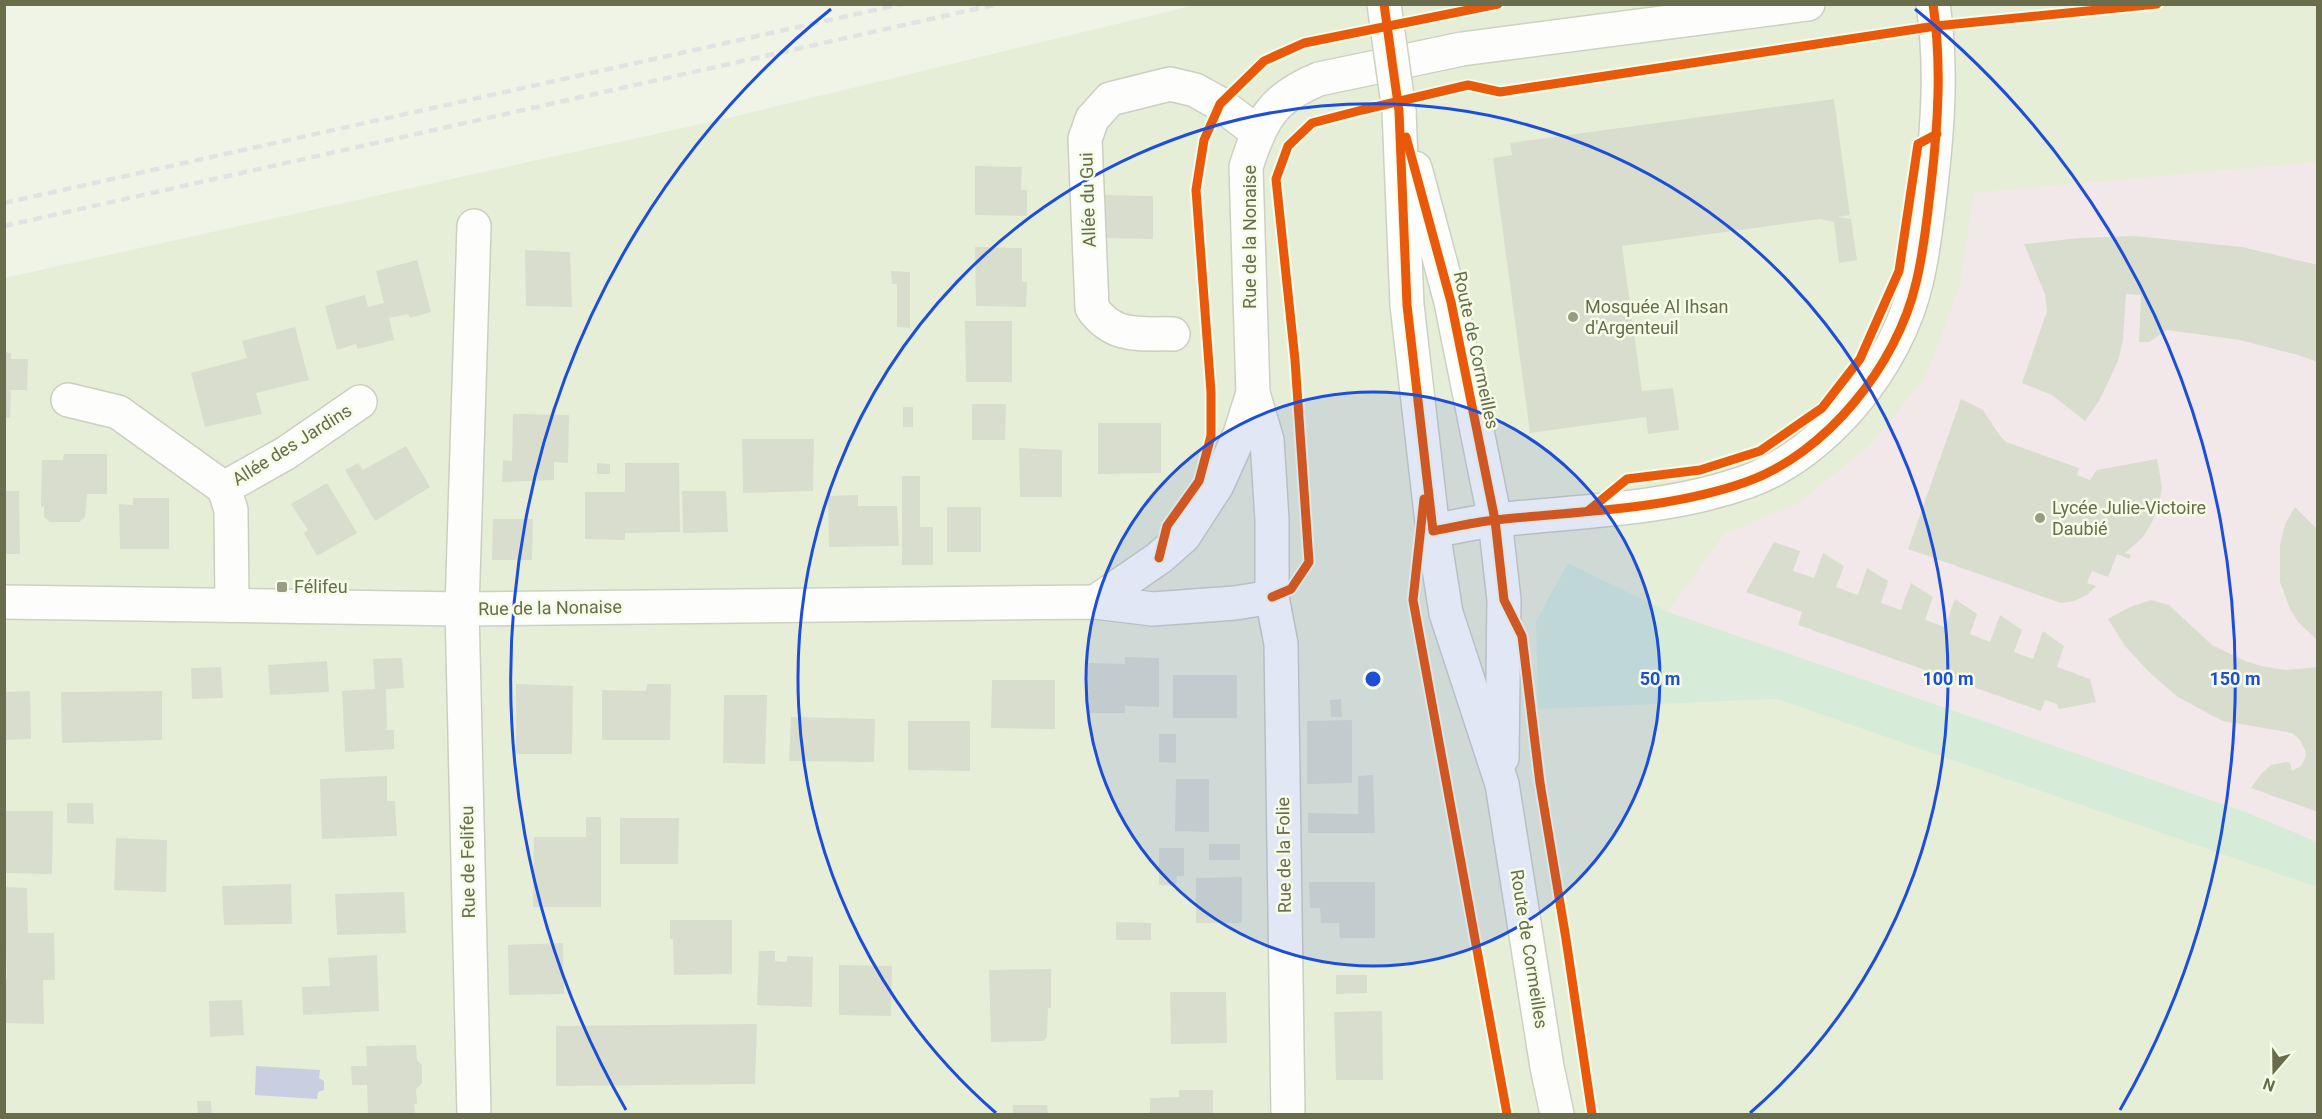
<svg xmlns="http://www.w3.org/2000/svg" width="2322" height="1119" font-family="Roboto,sans-serif">
<style>
.residential{fill:#e7eed8}
.education{fill:#f2e8ea}
.green{fill:#d7ebd9}
.water{fill:#c9cee1}
.building{fill:#d9ddcd}
.lines{fill:none;stroke-linecap:round;stroke-linejoin:round}
.minor-casing{stroke:#cccfc0;stroke-width:36}
.secondary-casing{stroke:#cdd1c2;stroke-width:36}
.minor{stroke:#fdfdfb;stroke-width:33}
.secondary{stroke:#fdfdfb;stroke-width:33}
.rail{stroke:#e4e1e2;stroke-width:4.5;stroke-dasharray:9 6;stroke-linecap:butt}
.secondary-bridge-casing{stroke:#cdd1c2;stroke-width:36;stroke-linecap:butt}
.secondary-bridge{stroke:#fdfdfb;stroke-width:33}
.cycleway-casing{stroke:#f5fce7;stroke-width:13}
.cycleway{stroke:#e8590c;stroke-width:9}
.ring{fill:none;stroke:#1d4ed8;stroke-width:3}
.poi-dot{fill:#989c82;stroke:#f5fce7;stroke-width:2}
.labels{text-anchor:middle;stroke-width:5;stroke-linejoin:round;paint-order:stroke}
.street-label{font-size:18px;fill:#696d4c;stroke:#f5fce7}
.poi-label{font-size:18px;fill:#696d4c;stroke:#f5fce7;text-anchor:start}
.centre{fill:#1d4ed8;stroke:#f5fce7;stroke-width:3}
.ring-label{font-size:18px;text-anchor:middle;font-weight:bold;fill:#1d4ed8;stroke:#f5fce7;stroke-width:5;stroke-linejoin:round;paint-order:stroke}
</style>
<rect width="100%" height="100%" fill="#eff4e7"/>
<!-- residential -->
<path class="residential" d="M1195,5H2317V1114H5L4,278L732,117Z"/>
<!-- education -->
<path class="education" d="M2317,162V842L2248,813L1668,612L1724,534L1800,502L1870,445L1925,378L1959,289L1974,193Z"/>
<!-- green -->
<path class="green" d="M1568,563L1668,612L2248,813L2317,842V887L1777,699L1538,709L1536,621Z"/>
<!-- water -->
<path class="water" d="M256,1066L320,1070L319,1078L324,1081V1090L318,1092L317,1099L255,1095Z"/>
<!-- building -->
<g class="building">
<path d="M1834,99L1850,215L1838,217L1851,219L1857,260L1839,263L1834,222L1820,219L1622,246L1642,391L1673,388L1679,430L1648,434L1646,417L1530,433L1493,158L1512,155L1510,143Z"/>
<path d="M975,166L1022,167L1021,190H1027V216L975,215Z"/>
<path d="M1103,195L1153,196V239L1104,238Z"/>
<path d="M2135,236L2242,247L2318,265V362L2298,355L2240,340L2167,330L2149,342H2139L2141,295L2126,294L2123,340L2118,361L2099,401L2085,421L2052,395L2022,383L2047,311L2045,294L2024,244L2079,238Z"/>
<path d="M975,247L1022,248V282H1027L1026,307L976,306Z"/>
<path d="M525,250L570,252L572,307L526,306Z"/>
<path d="M417,260L431,312L410,318L408,314L389,318L394,340L358,349L356,344L337,350L325,306L365,295L368,307L384,303L376,271Z"/>
<path d="M891,271L910,272V328L897,327V284H892Z"/>
<path d="M965,321H1012V382H966Z"/>
<path d="M295,327L309,380L256,393L262,414L205,427L191,373L247,358L242,341Z"/>
<path d="M4,352L11,353V359H28L27,390H11L10,418H4Z"/>
<path d="M1961,399L1983,410L2000,436L2006,442L2079,468L2077,475L2090,480L2097,470L2157,459L2162,487L2159,505L2152,522L2143,537L2125,553L2131,555L2129,559L2117,554L2108,577L2092,571L2087,583L2096,586L2087,595L2074,601L2061,603L1908,549Z"/>
<path d="M972,404H1006L1005,440H972Z"/>
<rect x="903" y="407" width="10" height="20"/>
<path d="M513,414L569,415L568,463L554,462V480L502,482L503,460L512,461Z"/>
<path d="M1098,423H1161V473L1098,474Z"/>
<path d="M742,439H814L813,491L743,493Z"/>
<path d="M406,446L430,487L375,521L345,470L358,463L363,470Z"/>
<path d="M1019,448L1062,450V497H1020Z"/>
<path d="M64,454H107V494H87L85,517L79,522H50L44,517V506L41,507L42,460H63Z"/>
<path d="M597,463L610,464V474H597Z"/>
<path d="M625,463H679L680,532L625,533V540L585,539V492H625Z"/>
<path d="M902,476H920V527H933V565H902Z"/>
<path d="M327,483L357,533L317,556L304,533L308,530L291,504Z"/>
<path d="M4,491H19L20,554H4Z"/>
<path d="M682,491H726L728,532L683,533Z"/>
<path d="M858,495V506H897L899,546L829,547L828,496Z"/>
<path d="M133,498H169V549H120L119,504L133,505Z"/>
<rect x="947" y="507" width="34" height="45"/>
<path d="M2295,507L2318,530V641L2298,622L2290,609L2280,582V545L2285,524Z"/>
<path d="M493,519H533L532,560H492Z"/>
<path d="M1774,542L1800,551L1793,571L1814,578L1823,553L1844,566L1836,587L1858,595L1867,568L1888,581L1881,603L1901,610L1911,583L1933,597L1925,620L1945,627L1955,599L1977,614L1970,634L1990,642L2000,615L2022,630L2014,652L2033,659L2043,631L2064,646L2057,667L2090,679L2096,702L2059,709L2057,704L2045,700L2041,711L1798,625L1802,612L1746,592Z"/>
<path d="M2151,600L2169,605L2212,645L2245,661L2261,666L2285,670L2318,667V812L2251,788L2261,774L2271,765L2286,762L2290,763L2292,771L2301,766L2306,756L2305,750L2300,740L2292,733L2223,721L2211,715L2178,697L2150,673L2125,646L2108,619L2130,607Z"/>
<path d="M1125,657L1159,658V707L1125,706V713H1088V663L1125,664Z"/>
<path d="M402,658L404,688L386,689L387,730H394V749L345,752L342,691L375,689L373,659Z"/>
<path d="M327,661L329,692L270,695L268,665Z"/>
<path d="M221,667L223,698L192,699L191,668Z"/>
<rect x="1173" y="675" width="64" height="43"/>
<path d="M992,680H1055V729L991,728Z"/>
<path d="M516,684L573,686L572,754H516Z"/>
<path d="M647,684H671L670,740H602V690L646,691Z"/>
<path d="M30,691L31,739L4,740V692Z"/>
<path d="M162,691V740L62,743L61,692Z"/>
<path d="M724,695H767L765,764L723,763Z"/>
<path d="M1341,699L1342,717H1331L1330,700Z"/>
<path d="M791,717L875,719L874,762L789,761Z"/>
<path d="M1352,720V783L1307,784V721Z"/>
<path d="M908,721H970V771L908,770Z"/>
<path d="M1159,734H1176V763L1159,762Z"/>
<path d="M1373,775L1375,833H1308V813L1358,814V776Z"/>
<path d="M387,776V801H395L397,836L322,839L320,779Z"/>
<path d="M1176,779H1209V832L1175,831Z"/>
<path d="M67,803H93L94,824L67,823Z"/>
<path d="M4,811H53L52,874L4,873Z"/>
<path d="M586,817H601V907H533L534,837H586Z"/>
<path d="M620,818H679L678,864H620Z"/>
<path d="M116,838L167,840L166,892L114,890Z"/>
<rect x="1209" y="844" width="31" height="16"/>
<path d="M1159,848H1184V876H1177L1176,886L1159,885Z"/>
<path d="M1242,877V923H1196V878Z"/>
<path d="M1309,882H1375V938H1340L1339,923H1321L1320,908H1310Z"/>
<path d="M291,884L292,924L224,925L222,886Z"/>
<path d="M4,887L27,888L28,933H54L55,980H43L44,1024L4,1023V979H7Z"/>
<path d="M404,892L406,933L337,935L335,894Z"/>
<path d="M670,920H732V974L674,975L673,939H670Z"/>
<path d="M1116,922L1151,923V940H1116Z"/>
<path d="M563,943L564,994L509,995L508,945Z"/>
<path d="M759,951H775V961L787,962V956L813,957L812,1007L757,1005Z"/>
<path d="M377,955L379,1011L303,1015L302,987L330,986L328,958Z"/>
<path d="M839,965L892,966L891,1016L839,1015Z"/>
<path d="M1051,969V1008H1048L1047,1037L1043,1041L991,1042L989,970Z"/>
<path d="M1336,975H1367V993L1336,994Z"/>
<path d="M1170,992H1226L1227,1043L1171,1044Z"/>
<path d="M242,1000L244,1035L210,1037L209,1001Z"/>
<path d="M1382,1011L1383,1080H1336L1334,1012Z"/>
<path d="M757,1024L755,1084L556,1086V1026Z"/>
<path d="M416,1045L417,1061L422,1065V1083L416,1089L417,1104H414L415,1114H368L367,1085H352L351,1066H367L366,1046Z"/>
<path d="M1179,1090H1213V1114H1150V1098L1179,1097Z"/>
<path d="M197,1101H211L212,1114H198Z"/>
<path d="M1013,1105H1047L1048,1114H1013Z"/>
</g>
<g class="lines">
<defs>
<g id="minor">
<path d="M1173,334C1139,333 1114,339 1092,308L1085,139L1092,119L1110,99L1170,84L1195,90L1220,104L1257,132"/>
<path d="M68,400L118,412L224,488L231,510L232,605"/>
<path d="M224,488L286,453L360,402"/>
<path d="M1433,531C1454,527 1475,522 1496,520C1579,511 1667,510 1746,482C1826,454 1897,365 1916,283C1924,251 1927,218 1931,185C1938,125 1942,64 1933,4"/>
<path d="M1272,597L1281,644L1288,1114"/>
<path d="M474,1114L462,609L474,226"/>
</g>
<g id="secondary">
<path d="M1399,111L1407,305L1433,531L1446,613L1502,784L1547,1067L1557,1114"/>
<path d="M1415,168L1451,302L1495,520L1504,600L1502,758"/>
<path d="M4,602L462,609L1095,602L1153,609L1235,603L1272,597V520L1267,440L1253,393L1246,167C1261,120 1272,98 1319,79L1462,49L1808,4"/>
<path d="M1095,602L1159,558L1184,536L1217,485L1240,434L1253,393"/>
</g>
</defs>
<!-- minor casing -->
<use href="#minor" class="minor-casing"/>
<!-- secondary casing -->
<use href="#secondary" class="secondary-casing"/>
<!-- minor -->
<use href="#minor" class="minor"/>
<!-- secondary -->
<use href="#secondary" class="secondary"/>
<!-- rail -->
<g class="rail">
<path d="M4,203L902,4"/>
<path d="M4,226L998,4"/>
</g>
<defs>
<path id="secondary-bridge" d="M1384,4L1399,111"/>
</defs>
<!-- secondary-bridge casing -->
<use href="#secondary-bridge" class="secondary-bridge-casing"/>
<!-- secondary-bridge -->
<use href="#secondary-bridge" class="secondary-bridge"/>
<defs>
<g id="cycleway">
<path d="M1384,4L1399,111L1407,305L1433,531C1454,527 1475,522 1496,520C1579,511 1667,510 1746,482C1826,454 1897,365 1916,283C1924,251 1927,218 1931,185C1938,125 1942,64 1933,4"/>
<path d="M1406,137L1451,302L1495,520L1504,600L1522,636L1540,783L1566,939L1592,1114"/>
<path d="M1424,499L1413,600L1507,1114"/>
<path d="M1588,511L1627,479L1700,470L1760,451L1822,408L1860,359L1899,271L1918,144L1937,134"/>
<path d="M1159,558L1167,526L1199,481L1211,436V392L1196,190L1204,140L1220,104L1264,61L1304,43L1498,4"/>
<path d="M1272,597L1291,589L1309,562L1295,360L1276,179L1288,146L1312,123L1362,110L1468,85L1500,92L1936,26L2157,4"/>
</g>
</defs>
<!-- cycleway casing -->
<use href="#cycleway" class="cycleway-casing"/>
<!-- cycleway -->
<use href="#cycleway" class="cycleway"/>
</g>
<!-- distance rings -->
<circle cx="1373" cy="679" r="287" fill="#1d4ed8" fill-opacity=".12"/>
<g class="ring">
<circle cx="1373" cy="679" r="287"/>
<path d="M996 1113A575 575 0 1 1 1750 1113"/>
<path d="M626 1110A862 862 0 0 1 831 9M1915 9A862 862 0 0 1 2120 1110"/>
</g>
<!-- markers -->
<g class="poi-dot">
<circle cx="1573" cy="317" r="6"/>
<circle cx="2040" cy="518" r="6"/>
<rect x="276" y="581" width="12" height="12" rx="3"/>
</g>
<g class="labels">
<!-- street labels -->
<g class="street-label">
<text transform="translate(1088 200) rotate(-92)" y="6">Allée du Gui</text>
<text transform="translate(1250 237) rotate(-90)" y="6">Rue de la Nonaise</text>
<text transform="translate(1476 350) rotate(78)" y="6">Route de Cormeilles</text>
<text transform="translate(292 445) rotate(-32)" y="6">Allée des Jardins</text>
<text transform="translate(550 608) rotate(-1)" y="6">Rue de la Nonaise</text>
<text transform="translate(1284 855) rotate(-91)" y="6">Rue de la Folie</text>
<text transform="translate(468 862) rotate(-91)" y="6">Rue de Felifeu</text>
<text transform="translate(1529 949) rotate(81)" y="6">Route de Cormeilles</text>
</g>
<!-- poi labels -->
<g class="poi-label">
<text x="1585" y="313">Mosquée Al Ihsan<tspan x="1585" dy="21">d'Argenteuil</tspan></text>
<text x="2052" y="514">Lycée Julie-Victoire<tspan x="2052" dy="21">Daubié</tspan></text>
<text x="294" y="593">Félifeu</text>
</g>
</g>
<circle cx="1373" cy="679" r="9" class="centre"/>
<g class="ring-label">
<text x="1660" y="685">50 m</text>
<text x="1948" y="685">100 m</text>
<text x="2235" y="685">150 m</text>
</g>
<!-- border -->
<rect width="2322" height="1119" fill="none" stroke="#696d4c" stroke-width="12"/>
<!-- north arrow -->
<g transform="translate(2274 1071) rotate(200)" stroke="#f5fce7" stroke-width="4.5" paint-order="stroke">
<path d="M0-4.5L10 22L0 15L-10 22Z" fill="#696d4c"/>
<text y="-9" font-size="16" font-weight="bold" text-anchor="middle" fill="#696d4c">N</text>
</g>
</svg>
